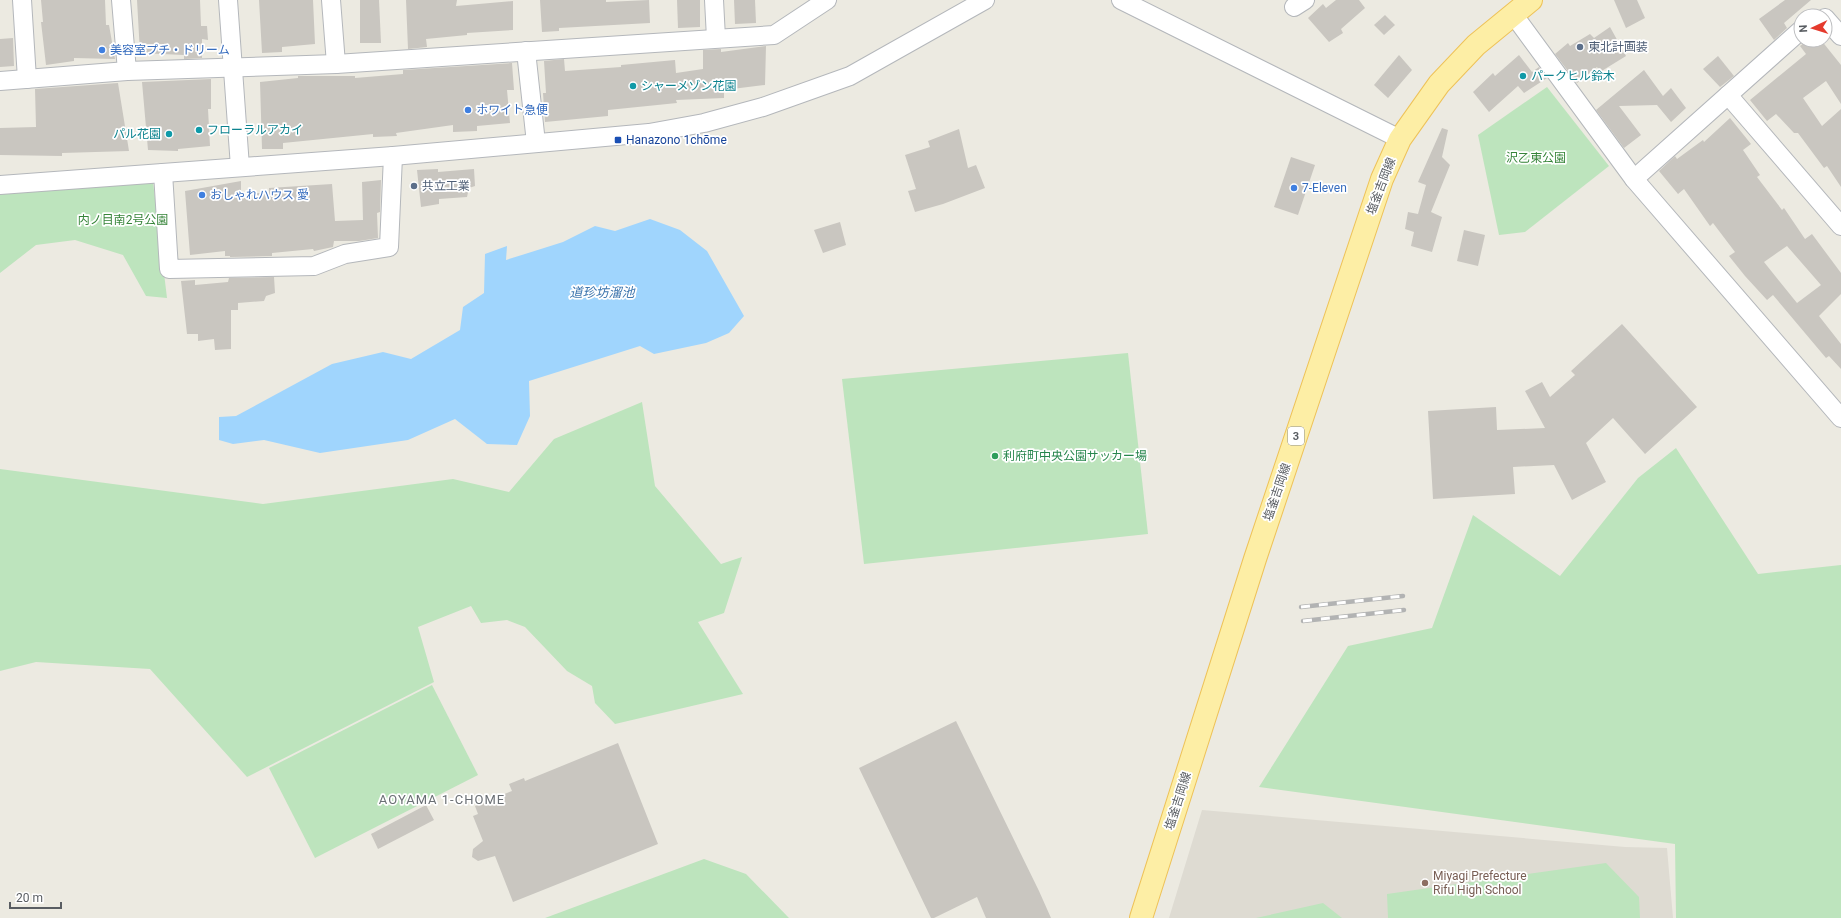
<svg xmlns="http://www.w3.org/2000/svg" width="1841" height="918" font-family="Roboto,'Noto Sans JP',sans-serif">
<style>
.education{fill:#dedbd2}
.green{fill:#bde4bd}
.water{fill:#a0d5fd}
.building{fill:#c9c6c0;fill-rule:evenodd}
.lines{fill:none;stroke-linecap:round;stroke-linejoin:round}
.minor-casing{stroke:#b4b7bb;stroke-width:20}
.major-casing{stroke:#eec258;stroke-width:24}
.minor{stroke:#fff;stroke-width:18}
.major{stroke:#fdeea5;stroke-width:22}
.rail-casing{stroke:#b2b3b3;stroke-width:4.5}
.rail{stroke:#fff;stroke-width:3;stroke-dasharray:9;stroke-linecap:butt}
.service-dot{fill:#5c6f8a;stroke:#fff;stroke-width:1.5}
.shop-dot{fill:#3f7fe0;stroke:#fff;stroke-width:1.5}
.culture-dot{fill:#0f9aa8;stroke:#fff;stroke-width:1.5}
.transit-dot{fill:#1a4fb4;stroke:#fff;stroke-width:1.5}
.leisure-dot{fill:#2e9e5b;stroke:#fff;stroke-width:1.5}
.education-dot{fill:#8d6e63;stroke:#fff;stroke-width:1.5}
.labels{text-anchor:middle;stroke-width:3.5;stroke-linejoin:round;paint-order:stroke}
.shield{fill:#fff;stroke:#8b8e91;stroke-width:1}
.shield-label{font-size:11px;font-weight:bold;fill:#595d62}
.service-label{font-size:12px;fill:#4e5e75;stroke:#fff;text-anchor:start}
.shop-label{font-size:12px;fill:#366cbe;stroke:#fff;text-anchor:start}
.culture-label{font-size:12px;fill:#0d838f;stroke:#fff;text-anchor:start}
.transit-label{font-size:12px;fill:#164399;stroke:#fff;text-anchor:start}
.park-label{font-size:12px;fill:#368439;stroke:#fff}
.street-label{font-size:12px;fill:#595d62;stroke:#fff}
.leisure-label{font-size:12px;fill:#27864d;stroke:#fff;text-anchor:start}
.education-label{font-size:12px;fill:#785e54;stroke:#fff;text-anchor:start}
.water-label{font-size:13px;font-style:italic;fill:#3e76ae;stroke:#fff}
.neighbourhood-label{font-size:13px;letter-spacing:1px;fill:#6a6f74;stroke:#fff}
</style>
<rect width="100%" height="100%" fill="#eceae1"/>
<!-- education -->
<path class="education" d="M1202,810L1625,847L1667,848L1673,918H1169Z"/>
<!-- green -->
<g class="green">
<path d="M1547,87L1609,166L1525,232L1499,235L1478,135Z"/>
<path d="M153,182L167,298L146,296L123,255L75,240L36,245L0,273V192Z"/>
<path d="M1128,353L1148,534L864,564L842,379Z"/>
<path d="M642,402L655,486L721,564L742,557L724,613L698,622L743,694L615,724L595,703L592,686L567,671L525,627L507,620L481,623L471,606L418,627L434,682L247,777L150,669L36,662L0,671V469L263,504L453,479L509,492L554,439Z"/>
<path d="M1676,448L1758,574L1841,565V918H1676L1675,844L1259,787L1348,646L1432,628L1473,515L1560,576L1638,478Z"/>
<path d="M432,685L478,775L315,858L269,768Z"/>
<path d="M704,859L746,874L789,918H545Z"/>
<path d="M1606,863L1639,897L1640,918H1388L1387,894Z"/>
<path d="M1323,903L1342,918H1256Z"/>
</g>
<!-- water -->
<path class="water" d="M650,219L680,230L707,251L744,316L729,333L706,343L654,354L640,346L529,381L530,416L517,445L487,444L455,419L408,440L320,453L264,440L233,444L219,440V417L236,416L332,364L383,352L411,359L460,330L463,307L484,293L485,254L507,246L506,260L563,242L595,226L615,231Z"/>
<!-- building -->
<g class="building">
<path d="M41,0H105L106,25H109L115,59L74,58V61L46,65L41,22H43Z"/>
<path d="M137,0H200L201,26H207L208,40L202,39V58L184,59V55L140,53Z"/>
<path d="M259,0H313L315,44L282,47V52L262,53Z"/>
<path d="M360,0H379L381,43H360Z"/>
<path d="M406,0H457L456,6L513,1V30L467,33V35L426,39L427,47L408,49Z"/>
<path d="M540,0H606V2L649,0L650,23L559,28V31L542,32Z"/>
<path d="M677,0H700V27L678,28Z"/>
<path d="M734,0H755L756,23L735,24Z"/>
<path d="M1336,0H1359L1365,8L1341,29L1343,33L1329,42L1308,18L1323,4L1326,8Z"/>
<path d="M1614,0H1637L1645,18L1626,28Z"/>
<path d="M1785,0H1811L1784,23L1787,28L1774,40L1759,19Z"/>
<path d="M1385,15L1395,25L1384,35L1374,25Z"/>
<path d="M1610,27L1626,56L1600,72L1597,67L1577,83L1555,54L1568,43L1570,46L1590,34L1594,38Z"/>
<path d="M13,38L14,66L0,67V39Z"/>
<path d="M1808,40H1821L1841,65V104L1826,81L1803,98L1822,126L1841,109V187L1827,166L1824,168L1798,133H1794L1776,114L1767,121L1750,100L1806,54L1800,46Z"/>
<path d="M766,46L765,85L724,90V98L676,100L677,103L608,110V116L545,122L543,93H546L544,61L564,59L565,71L621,67V65L675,60L676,73L703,69V50L721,49V52Z"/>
<path d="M1399,55L1412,70L1388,98L1374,85Z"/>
<path d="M1519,55L1532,72L1539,67L1547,78L1524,93L1518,86L1489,112L1473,92L1493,73L1495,76Z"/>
<path d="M1718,56L1734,76L1720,87L1703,69Z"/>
<path d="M512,63L514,90H507L510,123L477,126V131L453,132V125L396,133L397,136L373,137V134L283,143V149H262L260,82L298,78V76H355V78L403,74V70Z"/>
<path d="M1644,70L1663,96L1671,88L1686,108L1671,122L1657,105L1619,106L1641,135L1624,148L1596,110Z"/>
<path d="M211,79V109H208L210,146L178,149V151L148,150L142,82Z"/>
<path d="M118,83L129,151L62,153V156L0,155V128L36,127L35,89Z"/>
<path d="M1730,118L1751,144L1743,150L1760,175L1757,177L1782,210L1784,208L1805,239L1812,234L1841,273V294L1819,316L1841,344V369L1829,356L1826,358L1773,295L1767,300L1745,276L1729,256L1735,252L1713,223L1710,226L1684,189L1678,194L1659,171L1675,156L1677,159L1703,140L1704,142ZM1787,246L1821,285L1797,303L1764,262Z"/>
<path d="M1442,128L1448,130L1442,157L1450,165L1431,212L1442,217L1432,252L1411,246L1414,232L1405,229L1408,212L1418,214L1426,185L1418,182Z"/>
<path d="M959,129L968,168L976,165L985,188L943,204L915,212L908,191L916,189L905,155L930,147L928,141Z"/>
<path d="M1291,157L1315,165L1298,215L1274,207Z"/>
<path d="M438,169V172L474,169L475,186L469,188L467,197L439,199V204L421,207L417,170Z"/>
<path d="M381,180L380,212L377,213L378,238L359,241H334L333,247L314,251L313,249L272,253V256L230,257V256H225V251L190,255L185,191L241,181V193H269V188L332,184L335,221L363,220L362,182Z"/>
<path d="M840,222L846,245L823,253L814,230Z"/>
<path d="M1464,230L1485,235L1478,266L1457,261Z"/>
<path d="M274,277L275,293L266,296L264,301L238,303V310H231V349L215,350L214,339L198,341V334H187L181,281L195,280V285L228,282L229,278Z"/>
<path d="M1622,324L1697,407L1645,454L1613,418L1586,443L1606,482L1572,500L1554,465L1513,467L1515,494L1433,499L1428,411L1496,407L1497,430L1545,428L1525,391L1542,382L1550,397L1575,375L1571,371Z"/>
<path d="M956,721L1039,891L1051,918H986L977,897L934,918H931L859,768Z"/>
<path d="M618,743L658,844L513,902L495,856L478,861L472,857L473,849L483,841L473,816L478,814L475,806L512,791L509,784L524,778L525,781Z"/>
<path d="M426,805L434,820L378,849L371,834Z"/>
</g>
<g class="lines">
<defs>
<g id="minor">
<path d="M22,0L27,79"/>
<path d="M121,0L127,71"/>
<path d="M228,0L240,167"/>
<path d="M331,0L336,64"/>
<path d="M714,0L716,38"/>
<path d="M1121,0L1400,139"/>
<path d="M1294,7L1305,0"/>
<path d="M1513,14L1634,179L1841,418"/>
<path d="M1825,18L1841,36"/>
<path d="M526,51L536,143"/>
<path d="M0,81L127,71L336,64L774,35L827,0"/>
<path d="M1728,95L1841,226"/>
<path d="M163,173L169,269L314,266L345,254L389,247L393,156"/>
<path d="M1634,179L1801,30"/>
<path d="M0,185L393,156L649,133L704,123L763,107L850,76L985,0"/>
</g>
<path id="major" d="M1141,918L1255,559L1382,179L1400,139L1439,84L1476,45L1531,0"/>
</defs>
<!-- minor casing -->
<use href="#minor" class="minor-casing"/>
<!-- major casing -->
<use href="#major" class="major-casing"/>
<!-- minor -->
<use href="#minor" class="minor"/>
<!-- major -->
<use href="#major" class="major"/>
<defs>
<g id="rail">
<path d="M1301,607L1403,596"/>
<path d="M1303,621L1404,610"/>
</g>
</defs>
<!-- rail casing -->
<use href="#rail" class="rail-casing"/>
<!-- rail -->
<use href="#rail" class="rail"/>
</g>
<!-- markers -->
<g class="service-dot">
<circle cx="1580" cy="47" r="4"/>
<circle cx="414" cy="186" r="4"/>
</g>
<g class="shop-dot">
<circle cx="102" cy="50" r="4"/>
<circle cx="468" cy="110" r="4"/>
<circle cx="1294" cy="188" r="4"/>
<circle cx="202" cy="195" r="4"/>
</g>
<g class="culture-dot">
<circle cx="1523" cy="76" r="4"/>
<circle cx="633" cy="86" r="4"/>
<circle cx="199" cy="130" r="4"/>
<circle cx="169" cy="134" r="4"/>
</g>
<rect class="transit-dot" x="614" y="136" width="8" height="8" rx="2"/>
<circle class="leisure-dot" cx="995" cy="456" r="4"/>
<circle class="education-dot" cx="1425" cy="883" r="4"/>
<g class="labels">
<!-- shield labels -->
<rect class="shield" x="1288" y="427" width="16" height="18" rx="3"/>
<g class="shield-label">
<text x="1296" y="440">3</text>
</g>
<!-- service labels -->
<g class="service-label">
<text x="1588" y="51">東北計画装</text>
<text x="422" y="190">共立工業</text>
</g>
<!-- shop labels -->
<g class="shop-label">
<text x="110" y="54">美容室プチ・ドリーム</text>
<text x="476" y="114">ホワイト急便</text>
<text x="1302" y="192">7-Eleven</text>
<text x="210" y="199">おしゃれハウス 愛</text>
</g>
<!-- culture labels -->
<g class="culture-label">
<text x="1531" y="80">パークヒル鈴木</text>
<text x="641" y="90">シャーメゾン花園</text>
<text x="207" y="134">フローラルアカイ</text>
<text x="161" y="138" text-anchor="end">パル花園</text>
</g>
<!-- transit labels -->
<g class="transit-label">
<text x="626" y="144">Hanazono 1chōme</text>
</g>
<!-- park labels -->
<g class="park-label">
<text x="1536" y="162">沢乙東公園</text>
<text x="123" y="224">内ノ目南2号公園</text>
</g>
<!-- street labels -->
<g class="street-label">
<text transform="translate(1381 186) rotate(-69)" y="4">塩釜吉岡線</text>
<text transform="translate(1277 492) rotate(-71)" y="4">塩釜吉岡線</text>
<text transform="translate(1178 801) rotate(-72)" y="4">塩釜吉岡線</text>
</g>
<!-- leisure labels -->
<g class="leisure-label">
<text x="1003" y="460">利府町中央公園サッカー場</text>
</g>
<!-- education labels -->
<g class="education-label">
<text x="1433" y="880">Miyagi Prefecture<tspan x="1433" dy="14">Rifu High School</tspan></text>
</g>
<!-- water labels -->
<g class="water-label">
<text x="602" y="297">道珍坊溜池</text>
</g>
<!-- neighbourhood labels -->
<g class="neighbourhood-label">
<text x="442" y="804">AOYAMA 1-CHOME</text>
</g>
</g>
<!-- north arrow -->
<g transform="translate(1813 28) rotate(266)"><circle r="19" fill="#ffffff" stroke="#bdbec0"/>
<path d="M0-3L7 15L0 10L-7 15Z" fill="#e53a2d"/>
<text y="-6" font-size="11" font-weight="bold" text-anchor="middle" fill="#595d62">N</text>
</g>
<!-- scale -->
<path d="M10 902v6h51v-6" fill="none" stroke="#595d62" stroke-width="2"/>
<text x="16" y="902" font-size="12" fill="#595d62" stroke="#ffffff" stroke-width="3" paint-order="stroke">20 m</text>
</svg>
